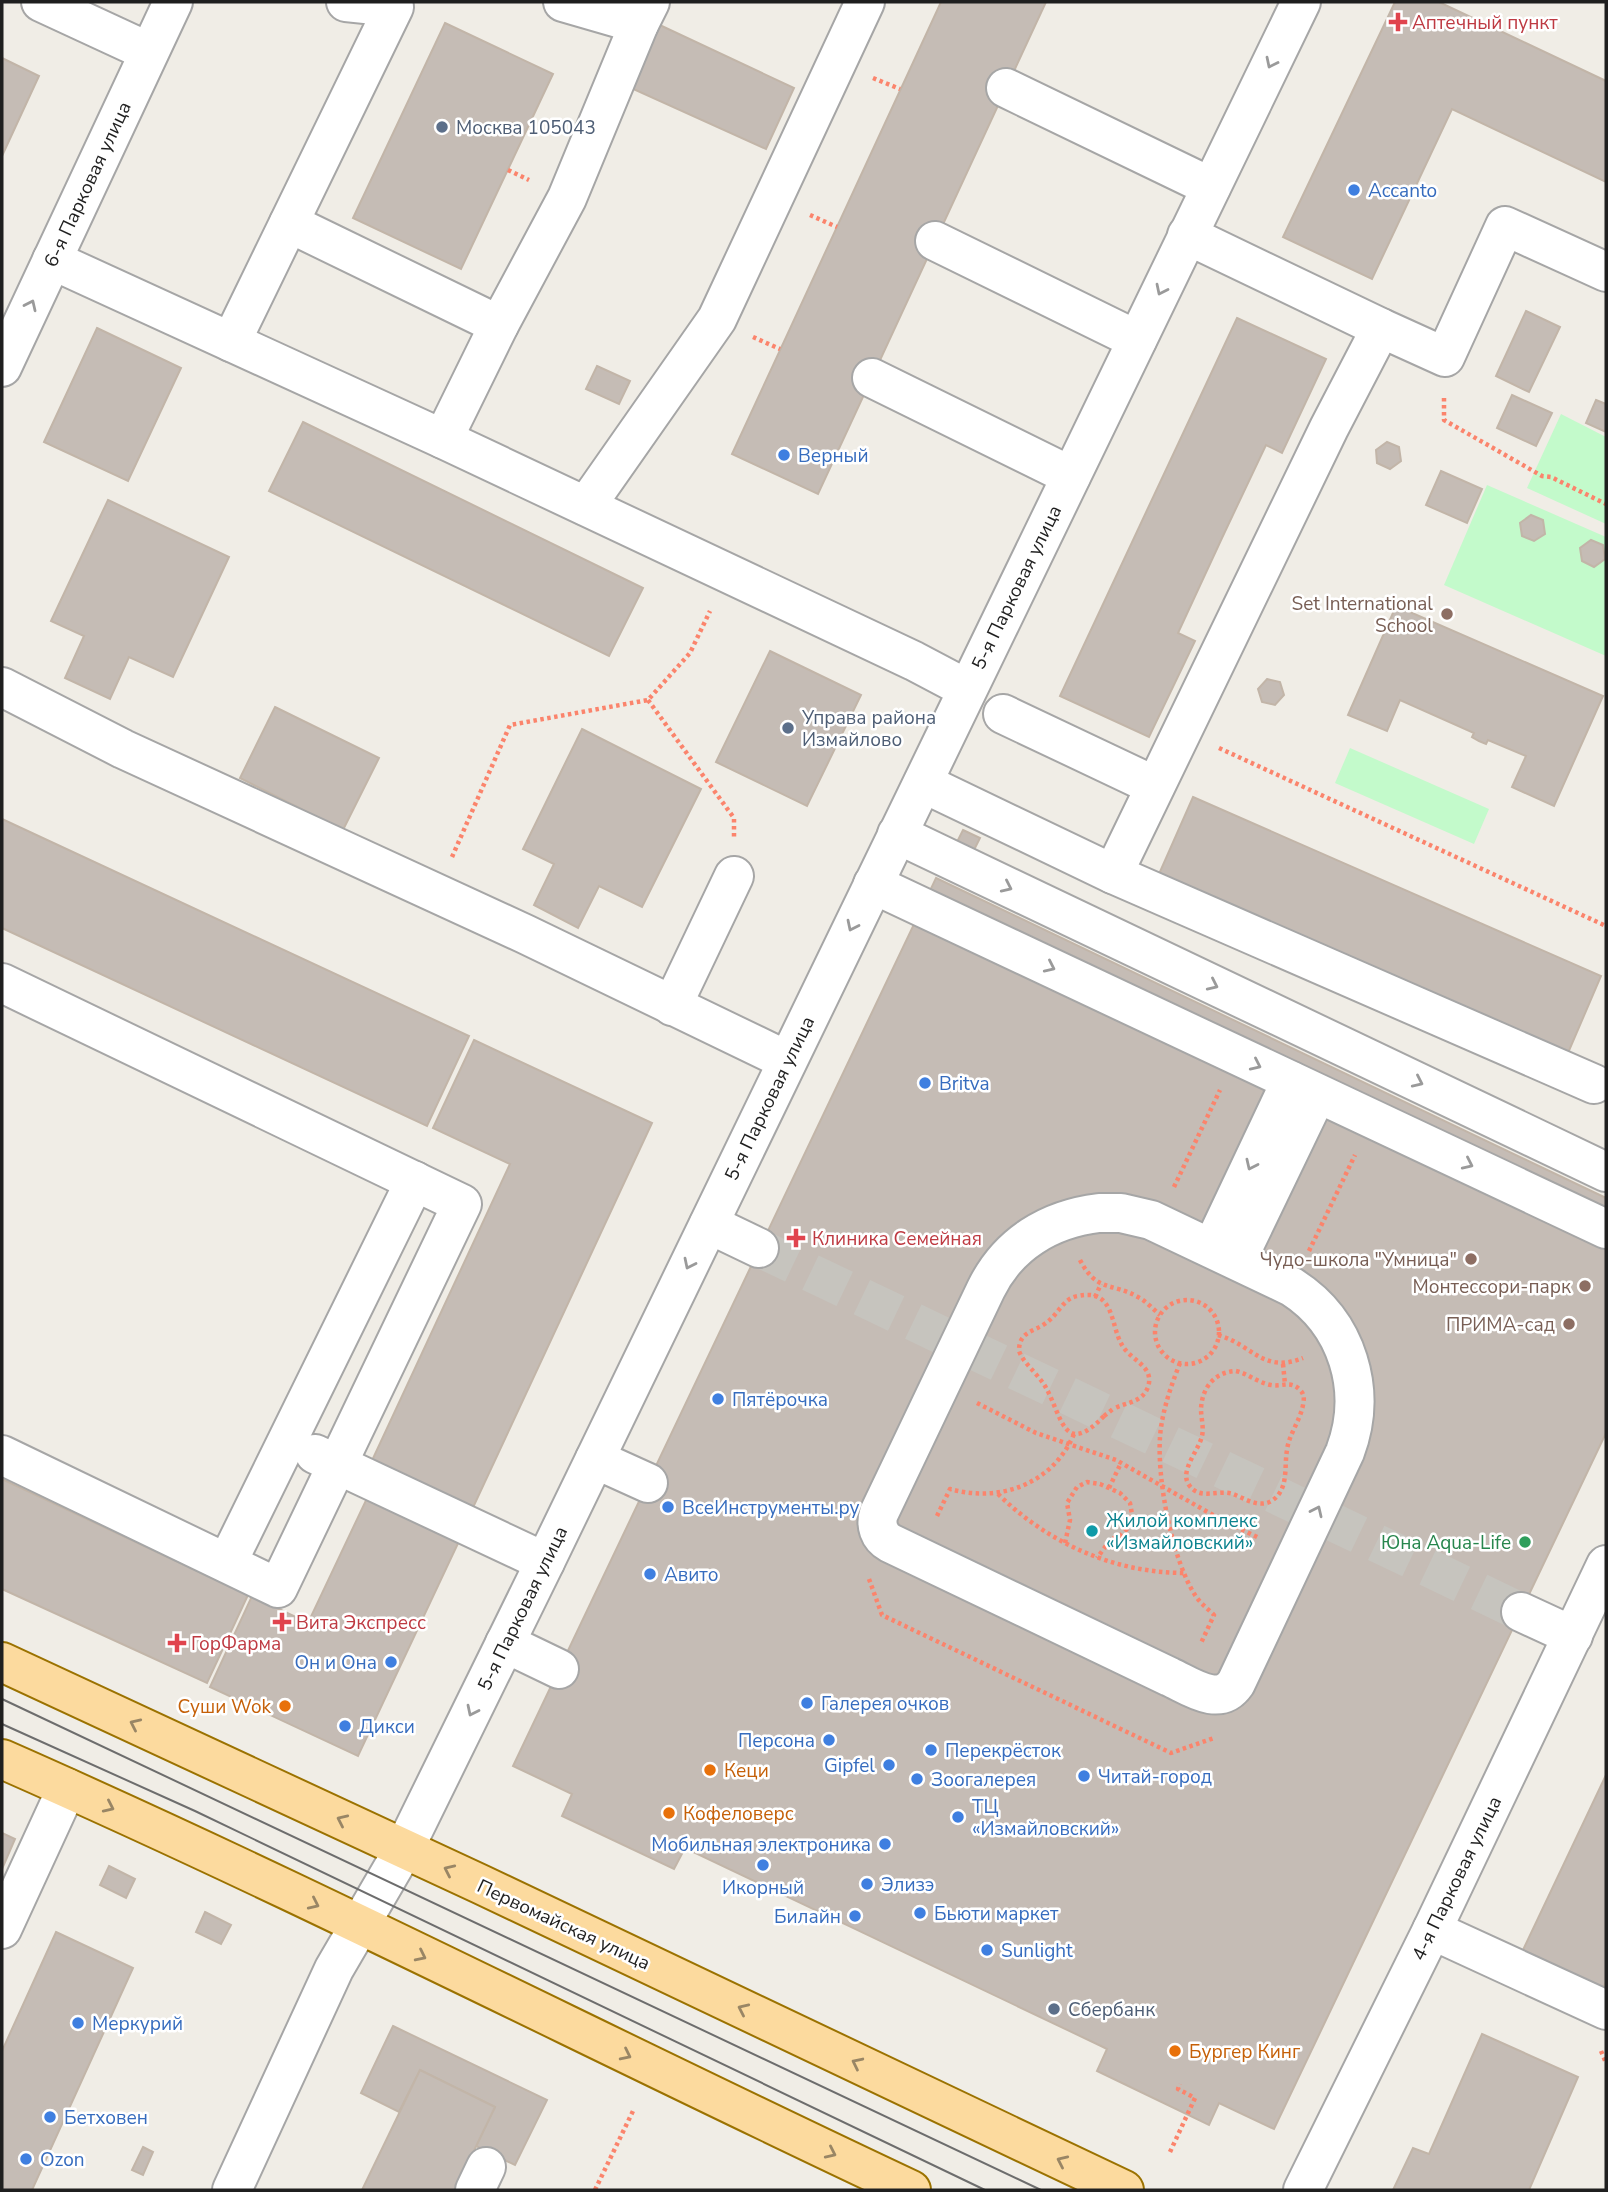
<svg xmlns="http://www.w3.org/2000/svg" width="1608" height="2192" font-family="'Nunito Sans',sans-serif">
<style>
.park{fill:#c3facb}
.building{fill:#c5bcb5;stroke:#c2b5a8;stroke-width:2}
.lines{fill:none;stroke-linecap:round;stroke-linejoin:round}
.minor-tunnel{stroke:#c6c4be;stroke-width:38;stroke-dasharray:38 19;stroke-linecap:butt}
.minor-casing{stroke:#a6a6a6;stroke-width:42}
.major-casing{stroke:#9b7200;stroke-width:42}
.path{stroke:#fb846c;stroke-width:4.5;stroke-dasharray:3.5 3.5;stroke-linecap:butt}
.minor{stroke:#fff;stroke-width:38}
.major{stroke:#fcda9e;stroke-width:38}
.tram{stroke:#6d6d6d;stroke-width:2}
.path-bridge{stroke:#fb846c;stroke-width:4.5;stroke-dasharray:3.5 3.5;stroke-linecap:butt}
.oneway{stroke:#9a9a9a}
.oneway2{stroke:#998665}
.health-dot{fill:#e0444e;stroke:#fff;stroke-width:2.5}
.service-dot{fill:#5c6f8a;stroke:#fff;stroke-width:2.5}
.shop-dot{fill:#3f7fe0;stroke:#fff;stroke-width:2.5}
.education-dot{fill:#8d6e63;stroke:#fff;stroke-width:2.5}
.culture-dot{fill:#0f9aa8;stroke:#fff;stroke-width:2.5}
.leisure-dot{fill:#2e9e5b;stroke:#fff;stroke-width:2.5}
.food-dot{fill:#e8710a;stroke:#fff;stroke-width:2.5}
.labels{text-anchor:middle;stroke-width:5;stroke-linejoin:round;paint-order:stroke}
.health-label{font-size:19px;fill:#be3a42;stroke:#fff;text-anchor:start}
.service-label{font-size:19px;fill:#4e5e75;stroke:#fff;text-anchor:start}
.street-label{font-size:19px;fill:#1f1f1f;stroke:#fff}
.shop-label{font-size:19px;fill:#366cbe;stroke:#fff;text-anchor:start}
.education-label{font-size:19px;fill:#785e54;stroke:#fff;text-anchor:end}
.culture-label{font-size:19px;fill:#0d838f;stroke:#fff;text-anchor:start}
.leisure-label{font-size:19px;fill:#27864d;stroke:#fff;text-anchor:end}
.food-label{font-size:19px;fill:#c56008;stroke:#fff;text-anchor:start}
</style>
<rect width="100%" height="100%" fill="#f0ede6"/>
<!-- park -->
<g class="park">
<path d="M1561,414L1606,437V524L1527,488Z"/>
<path d="M1487,485L1606,537V656L1444,585Z"/>
<path d="M1350,748L1489,809L1474,844L1335,783Z"/>
</g>
<!-- building -->
<g class="building">
<path d="M941,2H1046L818,494L732,454Z"/>
<path d="M1395,2H1439L1606,81V182L1452,109L1372,279L1283,237Z"/>
<path d="M649,20L794,88L766,149L620,83Z"/>
<path d="M445,23L553,74L461,269L353,218Z"/>
<path d="M2,58L39,76L2,156Z"/>
<path d="M1526,311L1560,327L1529,392L1496,376Z"/>
<path d="M1237,318L1326,359L1282,453L1266,445L1222,538L1178,633L1195,641L1149,737L1060,696Z"/>
<path d="M97,328L181,368L128,481L44,442Z"/>
<path d="M597,366L630,381L619,404L586,389Z"/>
<path d="M1512,395L1552,413L1536,446L1497,428Z"/>
<path d="M1596,400L1606,404V432L1586,423Z"/>
<path d="M303,422L643,588L609,656L269,491Z"/>
<path d="M1387,442L1399,447L1401,461L1390,469L1377,463L1376,450Z"/>
<path d="M1441,471L1482,489L1467,523L1426,505Z"/>
<path d="M108,500L229,557L173,677L129,657L110,699L65,678L84,636L51,621Z"/>
<path d="M1531,515L1543,520L1545,534L1534,541L1522,536L1520,523Z"/>
<path d="M1591,540L1603,545L1605,559L1594,567L1582,561L1580,548Z"/>
<path d="M1396,606L1603,696L1554,806L1512,787L1526,756L1488,740L1486,744L1479,741L1472,737L1474,733L1400,700L1387,731L1348,715Z"/>
<path d="M770,651L861,695L807,806L716,762Z"/>
<path d="M1267,679L1280,682L1284,695L1275,705L1262,702L1258,689Z"/>
<path d="M275,707L379,758L343,830L240,778Z"/>
<path d="M582,729L701,789L642,907L599,886L578,928L534,905L554,864L523,849Z"/>
<path d="M1193,797L1601,976L1568,1053L1159,874Z"/>
<path d="M2,819L469,1036L427,1126L2,928Z"/>
<path d="M963,830L980,838L972,854L955,846Z"/>
<path d="M936,878L1606,1198V1433L1274,2129L1219,2103L1209,2125L1097,2071L1107,2049L1101,2046L685,1848L674,1869L562,1816L572,1794L513,1766Z"/>
<path d="M474,1040L652,1123L470,1514L369,1467L510,1164L433,1128Z"/>
<path d="M2,1479L248,1595L207,1683L2,1589Z"/>
<path d="M369,1494L461,1537L358,1756L210,1687L252,1596L308,1623Z"/>
<path d="M1606,1775V1982L1603,1988L1523,1950Z"/>
<path d="M2,1833L15,1839L2,1869Z"/>
<path d="M109,1866L135,1879L126,1898L100,1885Z"/>
<path d="M205,1912L231,1925L221,1944L196,1932Z"/>
<path d="M56,1932L133,1968L32,2190H2V2051Z"/>
<path d="M393,2026L547,2100L515,2165L476,2146L495,2107L420,2070L399,2112L361,2093Z"/>
<path d="M1482,2034L1578,2077L1529,2190H1393L1413,2148L1429,2154Z"/>
<path d="M420,2070L495,2107L455,2190H362Z"/>
<path d="M143,2147L153,2152L143,2175L132,2170Z"/>
</g>
<g class="lines">
<!-- minor-tunnel -->
<path class="minor-tunnel" d="M759,1248L1521,1612"/>
<defs>
<g id="minor">
<path d="M41,2L149,52"/>
<path d="M563,2L639,24"/>
<path d="M1006,88L1211,187"/>
<path d="M289,223L499,325"/>
<path d="M935,241L1137,340"/>
<path d="M52,260L443,439L914,661L967,689"/>
<path d="M1381,328L1445,357L1505,226L1606,272"/>
<path d="M231,342L394,7L346,2"/>
<path d="M2,367L173,2"/>
<path d="M872,378L1071,476"/>
<path d="M443,439L499,325L567,198L639,24L650,2"/>
<path d="M586,506L717,319L865,2"/>
<path d="M2,687L123,749L525,934L786,1060"/>
<path d="M1003,714L1155,786"/>
<path d="M923,783L1113,874L1329,428L1381,328L1187,235"/>
<path d="M897,834L1606,1172"/>
<path d="M1113,874L1594,1084"/>
<path d="M873,884L1606,1229"/>
<path d="M2,983L462,1204L278,1588L2,1455"/>
<path d="M672,1006L734,876"/>
<path d="M1099,1213H1121L1151,1220L1292,1287C1348,1323 1368,1391 1345,1452L1236,1683C1219,1708 1190,1686 1170,1677L890,1543C879,1537 875,1525 879,1513L986,1289C1008,1244 1049,1219 1099,1213Z"/>
<path d="M709,1224L759,1248"/>
<path d="M1212,1248L1291,1081"/>
<path d="M1237,1260L1317,1094"/>
<path d="M315,1454L545,1562"/>
<path d="M595,1459L648,1483"/>
<path d="M227,1563L415,1181"/>
<path d="M1521,1612L1573,1636"/>
<path d="M505,1643L559,1669"/>
<path d="M2,1929L67,1788"/>
<path d="M1432,1930L1606,2010"/>
<path d="M232,2190L334,1969L404,1849L545,1562L1301,2"/>
<path d="M475,2190L486,2167"/>
<path d="M1303,2190L1432,1930L1606,1565"/>
</g>
<g id="major">
<path d="M2,1662L480,1884L1124,2190"/>
<path d="M2,1759C309,1894 608,2048 911,2190"/>
</g>
</defs>
<!-- minor casing -->
<use href="#minor" class="minor-casing"/>
<!-- major casing -->
<use href="#major" class="major-casing"/>
<!-- path -->
<g class="path">
<path d="M873,78L900,89"/>
<path d="M508,170L529,180"/>
<path d="M810,215L837,227"/>
<path d="M753,337L780,349"/>
<path d="M1444,398V420L1542,476L1551,477L1606,504"/>
<path d="M648,700L734,818V837"/>
<path d="M1219,748L1606,926"/>
<path d="M452,857L510,725L648,700L690,653L710,611"/>
<path d="M1174,1187L1220,1090"/>
<path d="M1309,1251L1355,1155"/>
<path d="M1080,1260C1097,1293 1112,1282 1138,1297C1146,1301 1153,1309 1160,1315"/>
<path d="M1095,1297L1101,1284"/>
<circle cx="1187" cy="1332" r="32"/>
<path d="M1218,1335C1253,1345 1263,1374 1303,1358"/>
<path d="M1180,1363C1171,1386 1162,1411 1160,1437C1157,1480 1172,1559 1195,1595C1200,1603 1207,1608 1214,1615L1201,1643"/>
<path d="M1283,1364L1285,1384"/>
<path d="M1236,1371C1249,1374 1258,1383 1271,1385C1282,1387 1291,1380 1300,1390C1305,1395 1304,1399 1303,1405C1300,1421 1289,1434 1287,1450C1284,1467 1289,1488 1273,1500C1260,1509 1246,1499 1233,1494C1218,1489 1200,1501 1189,1485C1179,1471 1199,1450 1202,1436C1204,1427 1201,1418 1201,1409C1202,1388 1214,1372 1236,1371Z"/>
<path d="M977,1403L1036,1433L1116,1460L1220,1519L1259,1538"/>
<path d="M1104,1416C1063,1459 1062,1415 1045,1386C1037,1373 1024,1364 1019,1351C1019,1331 1034,1332 1046,1323C1058,1315 1063,1298 1078,1296C1115,1288 1110,1325 1122,1345C1130,1360 1155,1366 1148,1387C1142,1403 1126,1402 1113,1409"/>
<path d="M1109,1488L1121,1463"/>
<path d="M998,1494C1048,1543 1114,1573 1185,1573"/>
<path d="M937,1516L950,1489C1000,1503 1053,1484 1074,1434"/>
<path d="M1065,1543L1070,1520L1067,1503L1077,1487L1087,1482L1100,1484L1120,1493L1130,1503L1132,1514L1127,1529L1120,1536L1111,1539L1097,1558"/>
<path d="M869,1579L882,1615L1171,1753L1214,1738"/>
<path d="M1601,2051L1606,2063"/>
<path d="M1170,2152L1195,2098L1178,2089L1180,2084"/>
<path d="M595,2190L633,2111"/>
</g>
<!-- minor -->
<use href="#minor" class="minor"/>
<!-- major -->
<use href="#major" class="major"/>
<!-- tram -->
<g class="tram">
<path d="M2,1699L1041,2190"/>
<path d="M2,1724L195,1811L985,2190"/>
</g>
<!-- path-bridge -->
<path class="path-bridge" d="M1104,1416L1113,1409"/>
</g>
<!-- one-way arrows -->
<defs><path id="oneway-chevron" d="M-2-3.5L2.5 0L-2 3.5" fill="none" stroke-width="1.6" stroke-linecap="round" stroke-linejoin="round" transform="scale(1.75)"/></defs>
<g class="oneway">
<use href="#oneway-chevron" transform="translate(1271 63) rotate(116)"/>
<use href="#oneway-chevron" transform="translate(1161 290) rotate(116)"/>
<use href="#oneway-chevron" transform="translate(31 305) rotate(-65)"/>
<use href="#oneway-chevron" transform="translate(1007 887) rotate(25)"/>
<use href="#oneway-chevron" transform="translate(852 926) rotate(116)"/>
<use href="#oneway-chevron" transform="translate(1050 967) rotate(25)"/>
<use href="#oneway-chevron" transform="translate(1213 985) rotate(25)"/>
<use href="#oneway-chevron" transform="translate(1256 1065) rotate(25)"/>
<use href="#oneway-chevron" transform="translate(1418 1082) rotate(25)"/>
<use href="#oneway-chevron" transform="translate(1468 1164) rotate(25)"/>
<use href="#oneway-chevron" transform="translate(1251 1165) rotate(115)"/>
<use href="#oneway-chevron" transform="translate(689 1264) rotate(116)"/>
<use href="#oneway-chevron" transform="translate(1317 1511) rotate(-65)"/>
<use href="#oneway-chevron" transform="translate(472 1711) rotate(116)"/>
</g>
<g class="oneway2">
<use href="#oneway-chevron" transform="translate(135 1724) rotate(-155)"/>
<use href="#oneway-chevron" transform="translate(109 1807) rotate(25)"/>
<use href="#oneway-chevron" transform="translate(342 1820) rotate(-155)"/>
<use href="#oneway-chevron" transform="translate(449 1870) rotate(-155)"/>
<use href="#oneway-chevron" transform="translate(314 1904) rotate(25)"/>
<use href="#oneway-chevron" transform="translate(421 1956) rotate(26)"/>
<use href="#oneway-chevron" transform="translate(743 2009) rotate(-155)"/>
<use href="#oneway-chevron" transform="translate(626 2055) rotate(26)"/>
<use href="#oneway-chevron" transform="translate(857 2063) rotate(-154)"/>
<use href="#oneway-chevron" transform="translate(831 2153) rotate(25)"/>
<use href="#oneway-chevron" transform="translate(1062 2161) rotate(-155)"/>
</g>
<!-- markers -->
<g class="health-dot">
<path d="M1394.5 11.5h7v7h7v7h-7v7h-7v-7h-7v-7h7z"/>
<path d="M792.5 1227.5h7v7h7v7h-7v7h-7v-7h-7v-7h7z"/>
<path d="M278.5 1611.5h7v7h7v7h-7v7h-7v-7h-7v-7h7z"/>
<path d="M173.5 1632.5h7v7h7v7h-7v7h-7v-7h-7v-7h7z"/>
</g>
<g class="service-dot">
<circle cx="442" cy="127" r="7"/>
<circle cx="788" cy="728" r="7"/>
<circle cx="1054" cy="2009" r="7"/>
</g>
<g class="shop-dot">
<circle cx="1354" cy="190" r="7"/>
<circle cx="784" cy="455" r="7"/>
<circle cx="925" cy="1083" r="7"/>
<circle cx="718" cy="1399" r="7"/>
<circle cx="668" cy="1507" r="7"/>
<circle cx="650" cy="1574" r="7"/>
<circle cx="391" cy="1662" r="7"/>
<circle cx="807" cy="1703" r="7"/>
<circle cx="345" cy="1726" r="7"/>
<circle cx="829" cy="1740" r="7"/>
<circle cx="931" cy="1750" r="7"/>
<circle cx="889" cy="1765" r="7"/>
<circle cx="1084" cy="1776" r="7"/>
<circle cx="917" cy="1779" r="7"/>
<circle cx="958" cy="1817" r="7"/>
<circle cx="885" cy="1844" r="7"/>
<circle cx="763" cy="1865" r="7"/>
<circle cx="867" cy="1884" r="7"/>
<circle cx="920" cy="1913" r="7"/>
<circle cx="855" cy="1916" r="7"/>
<circle cx="987" cy="1950" r="7"/>
<circle cx="78" cy="2023" r="7"/>
<circle cx="50" cy="2117" r="7"/>
<circle cx="26" cy="2159" r="7"/>
</g>
<g class="education-dot">
<circle cx="1447" cy="614" r="7"/>
<circle cx="1471" cy="1259" r="7"/>
<circle cx="1585" cy="1286" r="7"/>
<circle cx="1569" cy="1324" r="7"/>
</g>
<circle class="culture-dot" cx="1092" cy="1531" r="7"/>
<circle class="leisure-dot" cx="1525" cy="1542" r="7"/>
<g class="food-dot">
<circle cx="285" cy="1706" r="7"/>
<circle cx="710" cy="1770" r="7"/>
<circle cx="669" cy="1813" r="7"/>
<circle cx="1175" cy="2051" r="7"/>
</g>
<g class="labels">
<!-- health labels -->
<g class="health-label">
<text x="1412" y="29">Аптечный пункт</text>
<text x="812" y="1245">Клиника Семейная</text>
<text x="296" y="1629">Вита Экспресс</text>
<text x="191" y="1650">ГорФарма</text>
</g>
<!-- service labels -->
<g class="service-label">
<text x="456" y="134">Москва 105043</text>
<text x="802" y="724">Управа района<tspan x="802" dy="22">Измайлово</tspan></text>
<text x="1068" y="2016">Сбербанк</text>
</g>
<!-- street labels -->
<g class="street-label">
<text transform="translate(87 184) rotate(-65)" y="7">6-я Парковая улица</text>
<text transform="translate(1016 587) rotate(-64)" y="7">5-я Парковая улица</text>
<text transform="translate(769 1098) rotate(-64)" y="7">5-я Парковая улица</text>
<text transform="translate(522 1608) rotate(-64)" y="7">5-я Парковая улица</text>
<text transform="translate(1456 1878) rotate(-64)" y="7">4-я Парковая улица</text>
<text transform="translate(564 1924) rotate(25)" y="7">Первомайская улица</text>
</g>
<!-- shop labels -->
<g class="shop-label">
<text x="1368" y="197">Accanto</text>
<text x="798" y="462">Верный</text>
<text x="939" y="1090">Britva</text>
<text x="732" y="1406">Пятёрочка</text>
<text x="682" y="1514">ВсеИнструменты.ру</text>
<text x="664" y="1581">Авито</text>
<text x="377" y="1669" text-anchor="end">Он и Она</text>
<text x="821" y="1710">Галерея очков</text>
<text x="359" y="1733">Дикси</text>
<text x="815" y="1747" text-anchor="end">Персона</text>
<text x="945" y="1757">Перекрёсток</text>
<text x="875" y="1772" text-anchor="end">Gipfel</text>
<text x="1098" y="1783">Читай-город</text>
<text x="931" y="1786">Зоогалерея</text>
<text x="972" y="1813">ТЦ<tspan x="972" dy="22">«Измайловский»</tspan></text>
<text x="871" y="1851" text-anchor="end">Мобильная электроника</text>
<text x="881" y="1891">Элизэ</text>
<text x="763" y="1894" text-anchor="middle">Икорный</text>
<text x="934" y="1920">Бьюти маркет</text>
<text x="841" y="1923" text-anchor="end">Билайн</text>
<text x="1001" y="1957">Sunlight</text>
<text x="92" y="2030">Меркурий</text>
<text x="64" y="2124">Бетховен</text>
<text x="40" y="2166">Ozon</text>
</g>
<!-- education labels -->
<g class="education-label">
<text x="1433" y="610">Set International<tspan x="1433" dy="22">School</tspan></text>
<text x="1457" y="1266">Чудо-школа "Умница"</text>
<text x="1571" y="1293">Монтессори-парк</text>
<text x="1555" y="1331">ПРИМА-сад</text>
</g>
<!-- culture labels -->
<g class="culture-label">
<text x="1106" y="1527">Жилой комплекс<tspan x="1106" dy="22">«Измайловский»</tspan></text>
</g>
<!-- leisure labels -->
<g class="leisure-label">
<text x="1511" y="1549">Юна Aqua-Life</text>
</g>
<!-- food labels -->
<g class="food-label">
<text x="271" y="1713" text-anchor="end">Суши Wok</text>
<text x="724" y="1777">Кеци</text>
<text x="683" y="1820">Кофеловерс</text>
<text x="1189" y="2058">Бургер Кинг</text>
</g>
</g>
<!-- border -->
<rect width="1608" height="2192" fill="none" stroke="#1f1f1f" stroke-width="7"/>
</svg>
